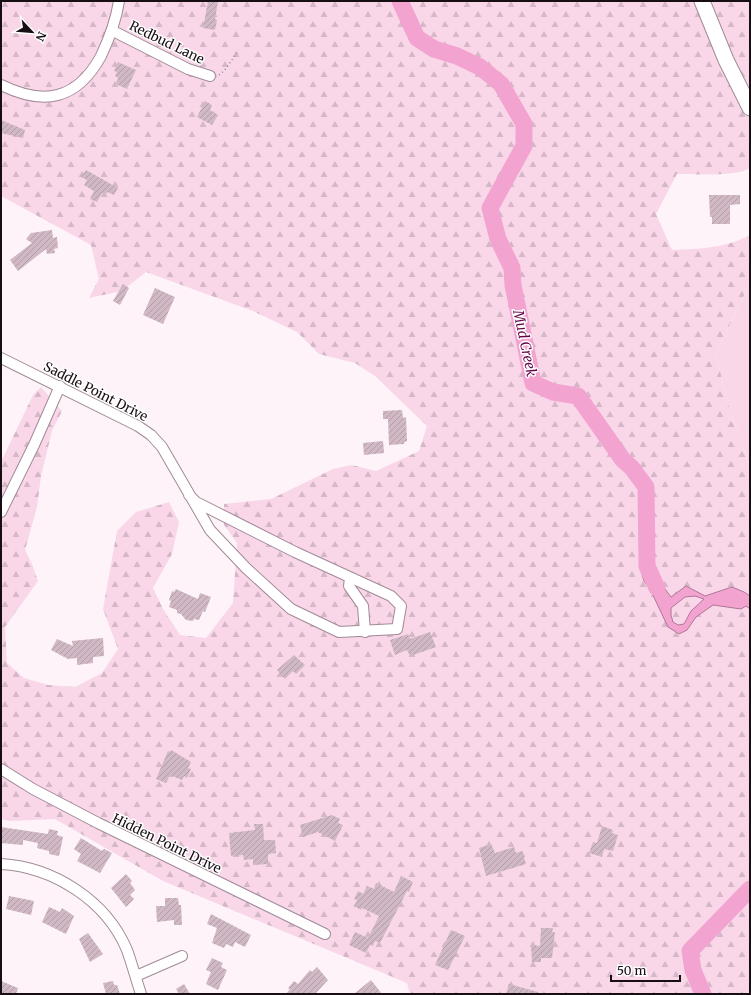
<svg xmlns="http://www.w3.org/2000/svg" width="751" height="995" font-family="Merriweather,serif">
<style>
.green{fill:#f9d7e9}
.forest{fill:url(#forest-firs)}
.water{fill:#f3a3d0;stroke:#b17697;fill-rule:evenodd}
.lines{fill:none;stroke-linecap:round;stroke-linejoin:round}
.river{stroke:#f3a3d0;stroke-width:17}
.building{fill:url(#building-hatch)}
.street-casing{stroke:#a18a96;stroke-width:12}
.secondary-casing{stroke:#a18a96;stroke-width:17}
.path{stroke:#8e858a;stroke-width:1.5;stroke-dasharray:1 3;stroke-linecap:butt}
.street{stroke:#fff;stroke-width:10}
.secondary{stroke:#fff;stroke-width:15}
.labels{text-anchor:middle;stroke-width:3;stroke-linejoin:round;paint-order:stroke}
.street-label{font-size:13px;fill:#170e13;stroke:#fff}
.water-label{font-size:14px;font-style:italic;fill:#660549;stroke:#fff}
</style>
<defs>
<pattern id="forest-firs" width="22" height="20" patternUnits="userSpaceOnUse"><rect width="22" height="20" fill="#f9d7e9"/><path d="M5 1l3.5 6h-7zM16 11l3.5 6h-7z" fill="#d5b7c7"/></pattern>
<pattern id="building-hatch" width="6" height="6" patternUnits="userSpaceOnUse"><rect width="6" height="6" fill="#d1b8c5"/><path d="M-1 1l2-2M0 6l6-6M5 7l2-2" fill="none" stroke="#b39da8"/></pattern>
</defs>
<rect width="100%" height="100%" fill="#fdf3f8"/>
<!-- green -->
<path class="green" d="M750,283V468L727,401L716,353Z"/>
<!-- forest -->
<g class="forest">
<path d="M1,1H697L733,91L750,118V168C737,177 694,174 677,174L656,214L672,250C699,249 726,248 750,235V283L716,353L727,401L750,468V994H410L407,983L163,881L55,819L10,821L1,819V462L33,395L41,387L62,411L52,431L41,476L37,507L25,550L32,564L38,581L5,627L7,663L24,678L48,685L75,687L102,673L118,649L103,609L117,531L136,512L169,502L179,522L172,554L153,588L163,609L180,635L206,638L233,603L237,543L224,525V504L271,499L333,469L352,465L376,471L419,451L427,426L375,376L355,363L319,354L297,332L253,311L146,272L122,291L89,298L99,279L91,245L1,196Z"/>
<path d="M707,1H750V89L727,45Z"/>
</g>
<!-- water -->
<path class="water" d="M654,566L662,585L671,597L686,586L705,596L732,587L744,592L750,596V609L746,606L741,609L713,605L696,617L687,630L679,634L668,627L651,591L644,581L640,567ZM695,596L704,599L691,611L684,624L678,625L673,622L671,615V608L685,597Z"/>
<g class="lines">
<!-- river -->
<g class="river">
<path d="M400,1L417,38L434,49L457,56L480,67L501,84L524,124V146L490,208L498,239L512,268L513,285L533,383L553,392L578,396L623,460L632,468L646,487L647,566L657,588"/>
<path d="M703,994L693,970L690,951L750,889"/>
</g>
</g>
<!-- building -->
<g class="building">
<path d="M208,1H218L215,19L217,20L215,30L203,28Z"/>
<path d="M118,62L136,70L127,89L116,84L118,78L115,76L117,72L114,71Z"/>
<path d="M205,101L212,105L210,110L218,115L212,125L197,117Z"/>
<path d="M1,120L25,130L23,138L1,133Z"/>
<path d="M86,170L118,188L114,195L107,192L106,194L102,193L97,202L90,199L94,191L84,185L87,180L81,177Z"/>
<path d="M709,195H740V204L730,205V224H712V217H710Z"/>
<path d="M52,230L53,238L57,237L58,248L54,249L55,253L47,254L46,249L18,271L10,260L32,243L26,239L31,233Z"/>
<path d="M123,284L129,288L120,305L113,301Z"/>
<path d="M155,288L175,297L163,324L143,315Z"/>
<path d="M402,410L403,418L406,417L407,441L404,442V444L389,445L388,419H383V411Z"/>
<path d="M383,441L384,453L364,455L363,443Z"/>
<path d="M176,589L198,599L200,593L211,597L205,612L203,611L199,620L194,619L193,621L186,620L181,614L177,613V610L169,607L171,601L169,600L172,591L174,592Z"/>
<path d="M430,632L436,647L410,656L407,650L395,655L390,640L408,634L410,639Z"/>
<path d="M103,638L104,656L93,657V663L77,665V658L68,659L51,650L57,639L73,646L72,641Z"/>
<path d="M294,655L305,665L296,674L293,671L285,679L277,670Z"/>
<path d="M171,750L191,762L188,768L191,769L187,778L184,776L182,780L170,775L166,783L156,779L168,751L170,752Z"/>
<path d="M332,815L340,819L338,823L343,825L335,841L318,832L303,837L300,825Z"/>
<path d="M254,824H263L264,840H275L276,853L268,854V864L253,865V859L244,860L243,855L231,856L229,833L255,830Z"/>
<path d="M602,826L613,830L612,833L618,835L613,851L604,849L602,857L589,853L593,842L597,843Z"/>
<path d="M1,827L48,834L49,829L58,831L57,835L63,837L59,856L49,854V851L37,848L38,843L23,840V845L1,843Z"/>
<path d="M81,838L102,851L104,849L112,853L100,873L77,861L81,854L74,849Z"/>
<path d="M491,844L495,853L514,847L516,853L522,851L526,864L486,876L479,848Z"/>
<path d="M126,874L132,881L130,883L135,890L130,895L134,899L126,907L111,888Z"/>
<path d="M401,876L413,882L409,892L407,891L380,943L375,941L373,946L370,945L366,953L349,945L355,932L368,938L379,916L362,908L361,910L354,906L357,900L354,899L358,891L363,894L367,886L374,889L376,883L394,892Z"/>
<path d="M9,896L34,901L31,915L6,909Z"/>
<path d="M165,898H178L179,905H181L182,925H174V920L157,922L156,906H165Z"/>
<path d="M49,907L60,912L62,908L74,916L66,934L42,922Z"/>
<path d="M211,914L251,935L245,947L235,942L233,947L226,944L224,948L212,943L217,928L207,924Z"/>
<path d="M541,928H553L552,932H555L552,958H541V962H532L531,945L540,946Z"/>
<path d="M451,930L465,936L448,970L435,965Z"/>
<path d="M88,933L103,954L90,962L79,939Z"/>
<path d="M212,958L223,963L221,967L227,970L218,990L206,984L211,972L206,970Z"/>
<path d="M317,967L328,980L315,994H286L290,989L288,988L294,981L298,984L310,970L312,972Z"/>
<path d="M371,980L382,994H354Z"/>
<path d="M1,981L18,988L16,994H1Z"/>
<path d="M113,981L114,985H117L120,994H106L103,983Z"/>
<path d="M184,984L190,994H179L176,989Z"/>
<path d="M509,984L538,992V994H506Z"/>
</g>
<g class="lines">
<defs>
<g id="street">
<path d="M113,31L188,69L210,76"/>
<path d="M1,85C44,106 77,100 101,56C110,37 116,21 119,1"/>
<path d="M1,358L138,426L151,435L162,447L210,530L246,568L291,609L339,632L397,629L401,606L391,596L295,552L196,502L189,495"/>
<path d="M1,512L34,445L60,386"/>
<path d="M350,578L349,586L363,606L365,632"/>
<path d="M1,769L33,789L98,823L325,934"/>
<path d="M1,864C53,867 106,900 127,950C132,964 136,979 141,994"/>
<path d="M136,976L182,956"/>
</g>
<path id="secondary" d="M702,1L726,60L750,108"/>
</defs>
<!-- street casing -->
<use href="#street" class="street-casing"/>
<!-- secondary casing -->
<use href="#secondary" class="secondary-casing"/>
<!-- path -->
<path class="path" d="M219,75L224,71L239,50"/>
<!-- street -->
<use href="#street" class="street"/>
<!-- secondary -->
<use href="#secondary" class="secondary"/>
</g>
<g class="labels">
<!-- street labels -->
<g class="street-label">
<text transform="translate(167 42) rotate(26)" y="5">Redbud Lane</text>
<text transform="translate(96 391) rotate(27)" y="5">Saddle Point Drive</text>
<text transform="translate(167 843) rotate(26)" y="5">Hidden Point Drive</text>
</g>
<!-- water labels -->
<g class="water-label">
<text transform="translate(525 343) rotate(78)" y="5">Mud Creek</text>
</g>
</g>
<!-- border -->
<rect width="751" height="995" fill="none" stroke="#170e13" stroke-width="4"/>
<!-- north arrow -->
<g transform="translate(32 32) rotate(116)" stroke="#ffffff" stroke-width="3" paint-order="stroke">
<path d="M0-3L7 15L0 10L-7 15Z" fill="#170e13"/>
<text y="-6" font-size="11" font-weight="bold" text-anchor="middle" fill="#170e13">N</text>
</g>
<!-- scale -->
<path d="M611 975v6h69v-6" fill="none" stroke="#170e13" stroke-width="2"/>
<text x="617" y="975" font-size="12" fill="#170e13" stroke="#ffffff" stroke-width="3" paint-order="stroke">50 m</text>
</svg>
